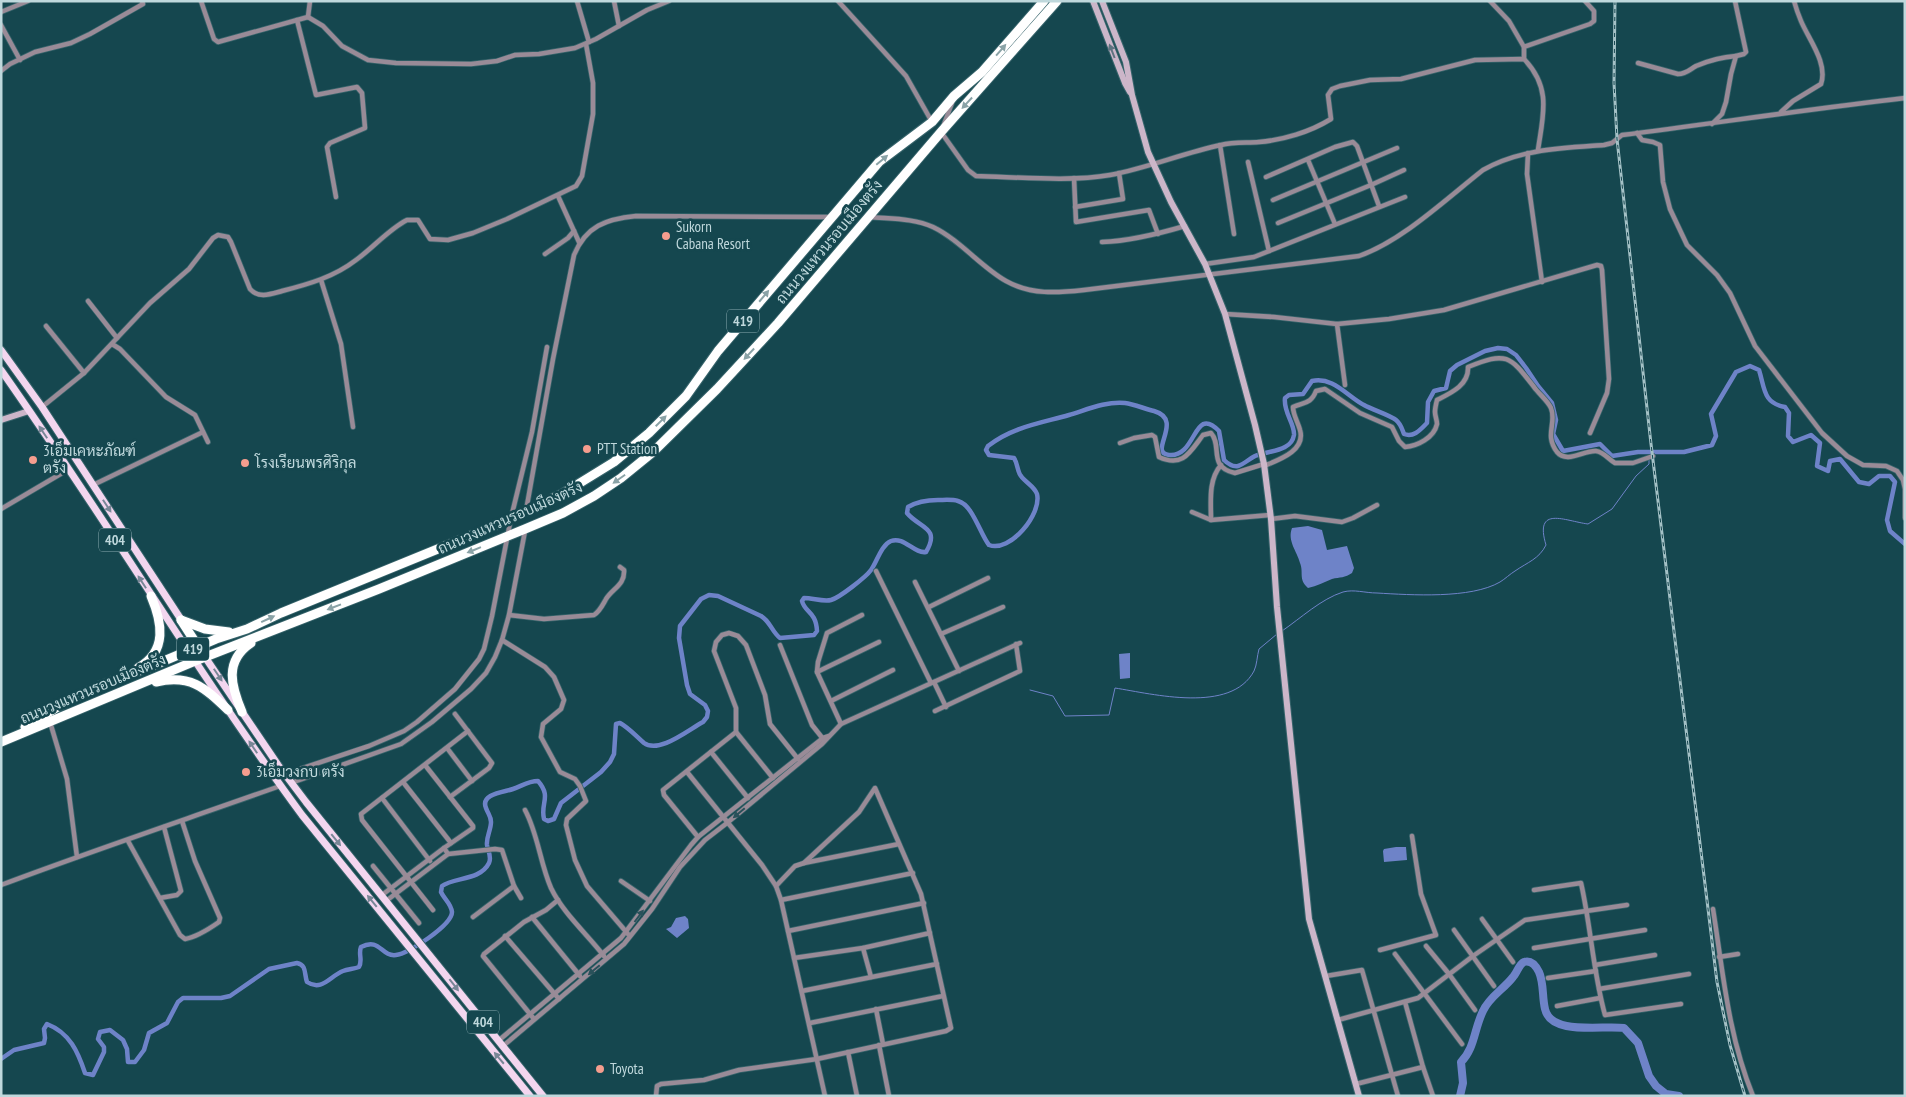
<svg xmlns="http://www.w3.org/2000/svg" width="1906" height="1097" font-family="'PT Sans Narrow',Sarabun,sans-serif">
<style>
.water{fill:#6e83c8}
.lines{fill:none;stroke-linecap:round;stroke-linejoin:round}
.stream{stroke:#6e83c8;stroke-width:1}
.canal{stroke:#6e83c8;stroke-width:4.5}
.river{stroke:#6e83c8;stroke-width:8}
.street-casing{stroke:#37646b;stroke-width:6}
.secondary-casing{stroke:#37646b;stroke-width:8}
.primary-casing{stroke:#37646b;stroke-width:9}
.highway-casing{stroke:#37646b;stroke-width:11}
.street{stroke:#998b97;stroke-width:4.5}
.secondary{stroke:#ccb6c9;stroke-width:6}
.primary{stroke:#f3d6ef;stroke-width:7}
.highway{stroke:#fff;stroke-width:9}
.rail-casing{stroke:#a4c1c6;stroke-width:3}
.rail{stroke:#15474f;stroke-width:1;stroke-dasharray:4;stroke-linecap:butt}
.oneway{fill:#8aa3a7}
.oneway2{fill:#5e7380}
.oneway3{fill:#798797}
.oneway4{fill:#29515a}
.poi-dot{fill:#f59d8e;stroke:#15474f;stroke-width:2}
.labels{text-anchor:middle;stroke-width:5;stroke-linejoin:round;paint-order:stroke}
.shield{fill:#15474f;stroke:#8cacb2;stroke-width:1}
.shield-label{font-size:14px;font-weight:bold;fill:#bfd8dc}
.poi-label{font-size:15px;fill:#bfd8dc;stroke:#15474f;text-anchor:start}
.street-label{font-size:15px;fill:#bfd8dc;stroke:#15474f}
</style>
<rect width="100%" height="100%" fill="#15474f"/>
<!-- water -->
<g class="water">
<path d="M1308,526L1322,530L1327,550L1347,546L1354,568L1352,573C1345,578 1340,577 1332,579C1324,582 1317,586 1308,588C1298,579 1304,573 1300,563C1297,551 1287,541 1292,528Z"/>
<path d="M1130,653V678L1120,679L1119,654Z"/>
<path d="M1396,847H1406L1407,860L1384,862L1383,851L1384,849Z"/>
<path d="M685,916L688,919L689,928L677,938L666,929L671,927L676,918Z"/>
</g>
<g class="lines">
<!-- stream -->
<g class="stream">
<path d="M1282,631C1301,618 1321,599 1343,592C1354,589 1365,593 1377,593C1411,595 1471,599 1500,582C1505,579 1510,574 1515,571C1528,562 1539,559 1546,545C1534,505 1565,521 1588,524L1612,509L1636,476L1649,464V458"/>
<path d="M1030,690L1053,696L1065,716L1109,715L1115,688C1153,694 1231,714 1254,671C1257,665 1257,656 1259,649L1277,634"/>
</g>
<!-- canal -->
<path class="canal" d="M1,1059L14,1050L44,1043L45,1038L44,1029L47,1024C70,1033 78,1052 85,1073L93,1075L104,1052V1047L98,1039L100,1032L110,1030L123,1040L127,1049L128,1062H135L144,1050L149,1033L167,1023L178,1002L183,998H221L230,996L269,969L297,963C307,965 304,974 307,982C322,992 330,976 343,971C348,969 354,969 359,967C363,960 358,954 361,947C380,937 381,957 396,955C408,954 452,925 452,912C451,903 444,899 441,892L442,886C454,877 480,881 489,863C492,857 488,851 487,845C486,837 491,830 491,822C491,816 488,814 486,808C480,794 504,792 513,789C522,786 528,781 538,781C552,797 540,803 544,819L548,821L554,819L561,803L601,772L610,762L614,754L616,724L620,723C629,728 636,736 644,743C659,754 688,730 703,722L707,717L708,711L705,705L690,694L687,685L679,638L680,626L701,599L709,595L718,596L761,616C770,621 772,632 780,638L814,635L817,631C816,611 805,613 802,601L804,598C813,598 823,602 831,600C839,598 866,577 871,570C877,562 881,545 891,541C904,536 914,554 926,552C941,527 919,528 907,513L908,507C918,501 927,500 938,500C944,500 952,499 958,501C973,505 980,534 989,545C1010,553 1042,514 1037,494C1034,486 1026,483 1021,476C1017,471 1018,464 1014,458L989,455L986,450L988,446C1012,427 1041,423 1069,415C1086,410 1106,401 1125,403C1134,404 1145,409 1154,411C1185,420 1147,453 1169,455C1197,458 1193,404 1219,431L1224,460C1228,464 1232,467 1238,466C1244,464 1249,459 1255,456C1264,452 1276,452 1285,447C1289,445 1293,441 1294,435C1295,424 1283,412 1285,398L1289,395L1303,394L1312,381C1333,376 1348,397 1364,405C1373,410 1390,415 1396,420C1401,424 1402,429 1404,434C1414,438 1421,429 1427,423L1428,402L1434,391L1446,388L1450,371L1457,365L1485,351L1498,348L1507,349L1516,355L1526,368L1538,386L1552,403L1556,420L1553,434L1563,451L1600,444L1612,456L1638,452H1684L1712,445L1716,436L1711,414L1736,372L1750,366L1759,370C1765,389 1763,403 1785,407L1789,413L1788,436L1793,442L1811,435L1820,443L1817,466L1828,471L1830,461L1840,459L1859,482L1869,484L1879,476H1890L1895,482L1887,520L1890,531L1905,544"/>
<!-- river -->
<path class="river" d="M1460,1096L1463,1083L1461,1062C1475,1048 1474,1029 1483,1011C1489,997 1504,989 1513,977C1517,973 1519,964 1524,962C1531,960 1536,966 1539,972C1544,983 1542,997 1545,1009C1551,1036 1603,1025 1624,1028L1638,1043L1649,1076L1656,1086L1666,1094L1679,1096"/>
<defs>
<g id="street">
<path d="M201,1L214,39L218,42L308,17L323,26L342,46L368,60L396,63L471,64L497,61L515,55L539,54L575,48L596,39L647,10L669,1"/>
<path d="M577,1L589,42"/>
<path d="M614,1L619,26"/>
<path d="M838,1L906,76L932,122"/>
<path d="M1490,1L1509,21L1524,47V59"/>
<path d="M1,12L28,1"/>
<path d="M308,17L310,1"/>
<path d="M297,20L316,95L357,87L362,93L365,128L330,143L327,147L336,197"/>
<path d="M1,25L20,60"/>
<path d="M1524,47L1590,24L1594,21V11L1585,1"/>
<path d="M1638,63L1678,74C1686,74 1689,70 1696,66C1710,60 1722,57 1736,56"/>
<path d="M1,71L10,64L35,52L71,43L90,34L143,4L142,1"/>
<path d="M952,103L941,132L968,170L976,176C1017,177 1071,182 1110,175C1148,168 1183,153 1221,145C1233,142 1246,143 1259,142C1283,140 1310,132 1331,119L1328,95L1332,89L1340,86L1370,80L1401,79L1475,60L1524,59C1552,88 1543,115 1538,150"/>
<path d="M1781,112L1793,101L1821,84C1828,63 1809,40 1801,21C1798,14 1796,8 1794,1"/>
<path d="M1712,124L1722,114L1726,102L1731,74L1736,56L1744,54L1746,52L1735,1"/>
<path d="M1637,133L1642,140L1653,142L1660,145L1663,182L1670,209L1687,245L1717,275L1730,293L1755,346L1822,433L1847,456L1863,465L1886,466L1897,471L1903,480L1905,489V518"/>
<path d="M1220,145L1234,234"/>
<path d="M1528,153L1527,174L1542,282"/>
<path d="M1308,160L1335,224"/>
<path d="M1248,162L1269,251"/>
<path d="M1266,177L1335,147L1353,142L1357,146L1379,206"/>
<path d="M1074,178L1076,222L1149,210L1158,234"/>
<path d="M558,196L579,242"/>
<path d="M1273,200L1397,148"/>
<path d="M1075,207L1123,199L1119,173"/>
<path d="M869,217C889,219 914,218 933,227C960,240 981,267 1006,281C1031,295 1057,293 1084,290L1359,256C1402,241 1446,199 1483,170C1520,149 1562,148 1604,145L1612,143L1622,135C1716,123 1810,109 1905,98"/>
<path d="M1278,223L1371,185L1404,170"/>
<path d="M1102,242C1130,241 1158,234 1185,226"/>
<path d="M545,254L568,238L574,231"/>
<path d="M1205,264L1254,257L1405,197"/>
<path d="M321,280L341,344L353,427"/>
<path d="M88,301L117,338"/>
<path d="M1225,314L1274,317L1337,324L1389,319L1444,310L1597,265L1601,266L1602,270L1609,379L1607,393L1590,433"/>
<path d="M1337,324L1345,385"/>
<path d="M46,326L84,373"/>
<path d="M112,344L120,349L166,397L195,415L208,442"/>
<path d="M42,407L84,373L150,303L189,269L213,238L218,235L228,237L231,242L250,289C259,299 271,294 282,291C309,284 334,277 356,260C373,248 389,229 407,220H418L430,239L448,240L473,233L507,219L576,186L582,176L593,114V83L586,44"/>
<path d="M1120,443L1134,438L1152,435L1155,437L1159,457C1183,468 1190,452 1203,435L1211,433C1223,446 1207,467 1235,473L1264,464"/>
<path d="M1264,466C1278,460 1306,451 1300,430C1298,422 1293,415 1293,407C1304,402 1311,404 1316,391L1325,389L1360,413L1392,427L1399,441L1405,447C1417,446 1434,438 1437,424C1437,420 1435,416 1435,412C1435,408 1436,404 1437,400C1451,393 1469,385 1468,367C1507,351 1510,356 1534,387C1539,394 1548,401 1551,408C1557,423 1544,435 1557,452C1567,464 1584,450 1596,451C1604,452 1608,459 1615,463H1633L1653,456"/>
<path d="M93,485L203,432"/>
<path d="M1,509L69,469"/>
<path d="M526,511L553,359L574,255C586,226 606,219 636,216L830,217"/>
<path d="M1192,512L1211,520L1270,515"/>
<path d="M1271,519L1295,516L1342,522L1353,518L1377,505"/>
<path d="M1211,520C1211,502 1208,480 1221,465"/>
<path d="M876,571L931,683"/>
<path d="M915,582L959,671"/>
<path d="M929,607L988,578"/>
<path d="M509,615L544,619L594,615C600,611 602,606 606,599C613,588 625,585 624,570L620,567"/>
<path d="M941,634L1003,607"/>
<path d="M502,640L545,667L554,677L564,700L561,709L543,724L541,737L560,772L575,779L580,786L586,801L567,819L566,825L575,860L587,886L628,934"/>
<path d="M780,645L812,725L824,740"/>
<path d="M817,672L879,642"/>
<path d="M934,682L946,707"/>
<path d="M831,701L893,670"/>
<path d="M935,711L1020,671L1016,644"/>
<path d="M50,722L67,779L77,857"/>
<path d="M841,724L817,672L818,662L827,633L862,615"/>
<path d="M447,748L472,781"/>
<path d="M711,752L748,798"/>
<path d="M425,765L473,826V828L444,848"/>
<path d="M687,772L762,865L776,886L781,900L825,1096"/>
<path d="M285,774L369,746L404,731L417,722L455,689L479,659L484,649L492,616L511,518L532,432L547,347"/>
<path d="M773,778L736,732V708L714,651L716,642L722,635L729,633L738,636L746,645L765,695L770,724L798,759"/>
<path d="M403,782L451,843"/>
<path d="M291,783L401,744L432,722L471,689L486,673L495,657L502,640L509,615L525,531"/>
<path d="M450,797L489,768L492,763L455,714"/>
<path d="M382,798L430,861"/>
<path d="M525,810C538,834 540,863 551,888C563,913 587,934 604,956"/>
<path d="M698,837L664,795L663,790L736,732"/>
<path d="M128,841L180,935L185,939C197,937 209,929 219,922L220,918L195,861L182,821"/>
<path d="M448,854L495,849L502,850L514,886L521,898"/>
<path d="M373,866L419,923"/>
<path d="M621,881L650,901"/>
<path d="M1,885C94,850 187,819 280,786"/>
<path d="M776,886L795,866L804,863L899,844"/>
<path d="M1534,890L1581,883C1591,927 1593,972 1605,1015L1681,1004"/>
<path d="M382,895L444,848L448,854L386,901"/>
<path d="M160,898L177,895L181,891L164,827"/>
<path d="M781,900L913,873"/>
<path d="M1713,909C1723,972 1728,1035 1753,1096"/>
<path d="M433,910L362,820L361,814L468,731"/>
<path d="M473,917L514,886"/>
<path d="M532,917L580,976"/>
<path d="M1482,919L1513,962"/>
<path d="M1454,930L1494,986"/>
<path d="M788,931L924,903"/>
<path d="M505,936L559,999"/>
<path d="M1426,946L1449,974L1475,1010"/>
<path d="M863,948L871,977"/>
<path d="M1534,948L1645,930"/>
<path d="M1380,950L1436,935L1421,894L1412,836"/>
<path d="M1395,954L1462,1044"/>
<path d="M1719,957L1738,954"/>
<path d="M794,958L863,948L930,933"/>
<path d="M1595,965L1655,955"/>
<path d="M1326,976L1362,970L1398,1096"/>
<path d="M1548,978L1596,971"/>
<path d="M1599,989L1689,974"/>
<path d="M802,991L937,964"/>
<path d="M1405,1002L1423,1067L1433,1096"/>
<path d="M1557,1006L1600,998"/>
<path d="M876,1009L883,1044"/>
<path d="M534,1019L483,956L484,954L524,922L546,910L558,900"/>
<path d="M1338,1020L1418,998L1473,956L1525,920L1627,905"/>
<path d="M810,1023L943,996"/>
<path d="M498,1041L621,938L691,845L698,837L823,738L829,736"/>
<path d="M879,1045L889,1096"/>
<path d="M503,1046L624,944L652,909L680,867L705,840L727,823L822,744L841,724L1020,643"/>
<path d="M848,1052L857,1096"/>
<path d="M1356,1084L1423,1067"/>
<path d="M656,1096L657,1086L661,1084L704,1080L739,1070L817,1059L946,1031L951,1028L921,894L875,788L859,812L804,863"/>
</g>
<g id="secondary">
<path d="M1093,1L1125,83L1130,92"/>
<path d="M1102,1L1126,62L1132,95L1148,152L1171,202L1205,264L1225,314L1255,425L1264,464L1271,519L1277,607L1309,919L1359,1096"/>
<path d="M1,420L29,411"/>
</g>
<g id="primary">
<path d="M1,350L42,407L184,624"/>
<path d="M1,370C105,517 196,671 302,815L530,1096"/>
<path d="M203,654L278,765L306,802L543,1096"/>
</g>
<g id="highway">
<path d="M181,620L205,629L229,632"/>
<path d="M181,620L201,651"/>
<path d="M138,668C168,651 162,622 151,596"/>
<path d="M156,682C190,674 204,687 228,710"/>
<path d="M242,712C231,686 224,661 251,643"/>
<path d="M25,727L66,702L99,686L152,666L216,639L247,629L281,613L499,524L562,494L614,462L649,433L686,396L718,351L879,162L932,122L954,96L982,72L1044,1"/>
<path d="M1,742L195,661L379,589L525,529L563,513L594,496L621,478L653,452L717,389L778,323L941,132L1057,1"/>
</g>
</defs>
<!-- street casing -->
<use href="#street" class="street-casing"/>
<!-- secondary casing -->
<use href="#secondary" class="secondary-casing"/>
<!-- primary casing -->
<use href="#primary" class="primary-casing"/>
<!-- highway casing -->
<use href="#highway" class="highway-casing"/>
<!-- street -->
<use href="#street" class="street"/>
<!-- secondary -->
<use href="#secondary" class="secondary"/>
<!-- primary -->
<use href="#primary" class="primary"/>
<!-- highway -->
<use href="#highway" class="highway"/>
<defs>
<path id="rail" d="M1615,1L1614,83L1617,139L1651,444L1717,982L1730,1045L1745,1096"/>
</defs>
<!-- rail casing -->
<use href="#rail" class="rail-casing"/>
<!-- rail -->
<use href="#rail" class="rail"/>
</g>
<!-- one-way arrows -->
<defs><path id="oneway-solid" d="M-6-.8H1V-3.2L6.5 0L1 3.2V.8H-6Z" transform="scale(1.25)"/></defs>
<g class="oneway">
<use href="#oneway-solid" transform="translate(1001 50) rotate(-49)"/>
<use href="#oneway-solid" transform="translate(967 103) rotate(133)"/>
<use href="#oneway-solid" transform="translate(882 160) rotate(-40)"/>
<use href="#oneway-solid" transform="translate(764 296) rotate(-50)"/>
<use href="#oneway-solid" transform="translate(749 354) rotate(133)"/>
<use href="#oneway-solid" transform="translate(661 421) rotate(-45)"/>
<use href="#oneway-solid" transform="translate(619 479) rotate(145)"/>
<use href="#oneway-solid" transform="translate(474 550) rotate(158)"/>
<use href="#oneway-solid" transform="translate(334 607) rotate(159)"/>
<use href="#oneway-solid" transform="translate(268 619) rotate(-25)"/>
</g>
<use class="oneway2" href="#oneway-solid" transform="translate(1112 51) rotate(-111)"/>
<g class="oneway3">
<use href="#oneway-solid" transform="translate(43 432) rotate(-124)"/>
<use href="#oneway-solid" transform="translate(107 506) rotate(57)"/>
<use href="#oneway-solid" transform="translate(142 582) rotate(-123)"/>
<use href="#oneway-solid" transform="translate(218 675) rotate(56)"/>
<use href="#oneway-solid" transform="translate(253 747) rotate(-124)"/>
<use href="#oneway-solid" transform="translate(336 840) rotate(51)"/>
<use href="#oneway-solid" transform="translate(372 901) rotate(-129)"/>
<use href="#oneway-solid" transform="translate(454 985) rotate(52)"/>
<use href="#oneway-solid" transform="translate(499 1058) rotate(-130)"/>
</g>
<g class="oneway4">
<use href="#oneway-solid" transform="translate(739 813) rotate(140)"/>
<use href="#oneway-solid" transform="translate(639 916) rotate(-53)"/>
<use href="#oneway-solid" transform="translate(594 970) rotate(140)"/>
</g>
<!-- markers -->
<g class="poi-dot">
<circle cx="666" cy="236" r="5"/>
<circle cx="587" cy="449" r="5"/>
<circle cx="33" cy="460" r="5"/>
<circle cx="245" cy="463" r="5"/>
<circle cx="246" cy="772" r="5"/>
<circle cx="600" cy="1069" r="5"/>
</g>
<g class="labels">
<!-- shield labels -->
<g class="shield">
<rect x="727" y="309.5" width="32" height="23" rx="4"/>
<rect x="99" y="528.5" width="32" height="23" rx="4"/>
<rect x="177" y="637.5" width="32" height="23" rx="4"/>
<rect x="467" y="1010.5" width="32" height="23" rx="4"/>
</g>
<g class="shield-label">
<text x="743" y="326">419</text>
<text x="115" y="545">404</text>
<text x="193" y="654">419</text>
<text x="483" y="1027">404</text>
</g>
<!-- poi labels -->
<g class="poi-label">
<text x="676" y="232">Sukorn<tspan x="676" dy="17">Cabana Resort</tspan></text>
<text x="597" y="454">PTT Station</text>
<text x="43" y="456">3เอ็มเคหะภัณฑ์<tspan x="43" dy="17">ตรัง</tspan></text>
<text x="255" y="468">โรงเรียนพรศิริกุล</text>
<text x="256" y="777">3เอ็มวงกบ ตรัง</text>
<text x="610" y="1074">Toyota</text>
</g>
<!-- street labels -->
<g class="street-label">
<text transform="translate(829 242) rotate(-50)" y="5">ถนนวงแหวนรอบเมืองตรัง</text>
<text transform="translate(510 518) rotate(-24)" y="5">ถนนวงแหวนรอบเมืองตรัง</text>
<text transform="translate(93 689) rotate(-23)" y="5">ถนนวงแหวนรอบเมืองตรัง</text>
</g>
</g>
<!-- border -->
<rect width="1906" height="1097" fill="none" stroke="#bfd8dc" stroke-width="5"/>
</svg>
